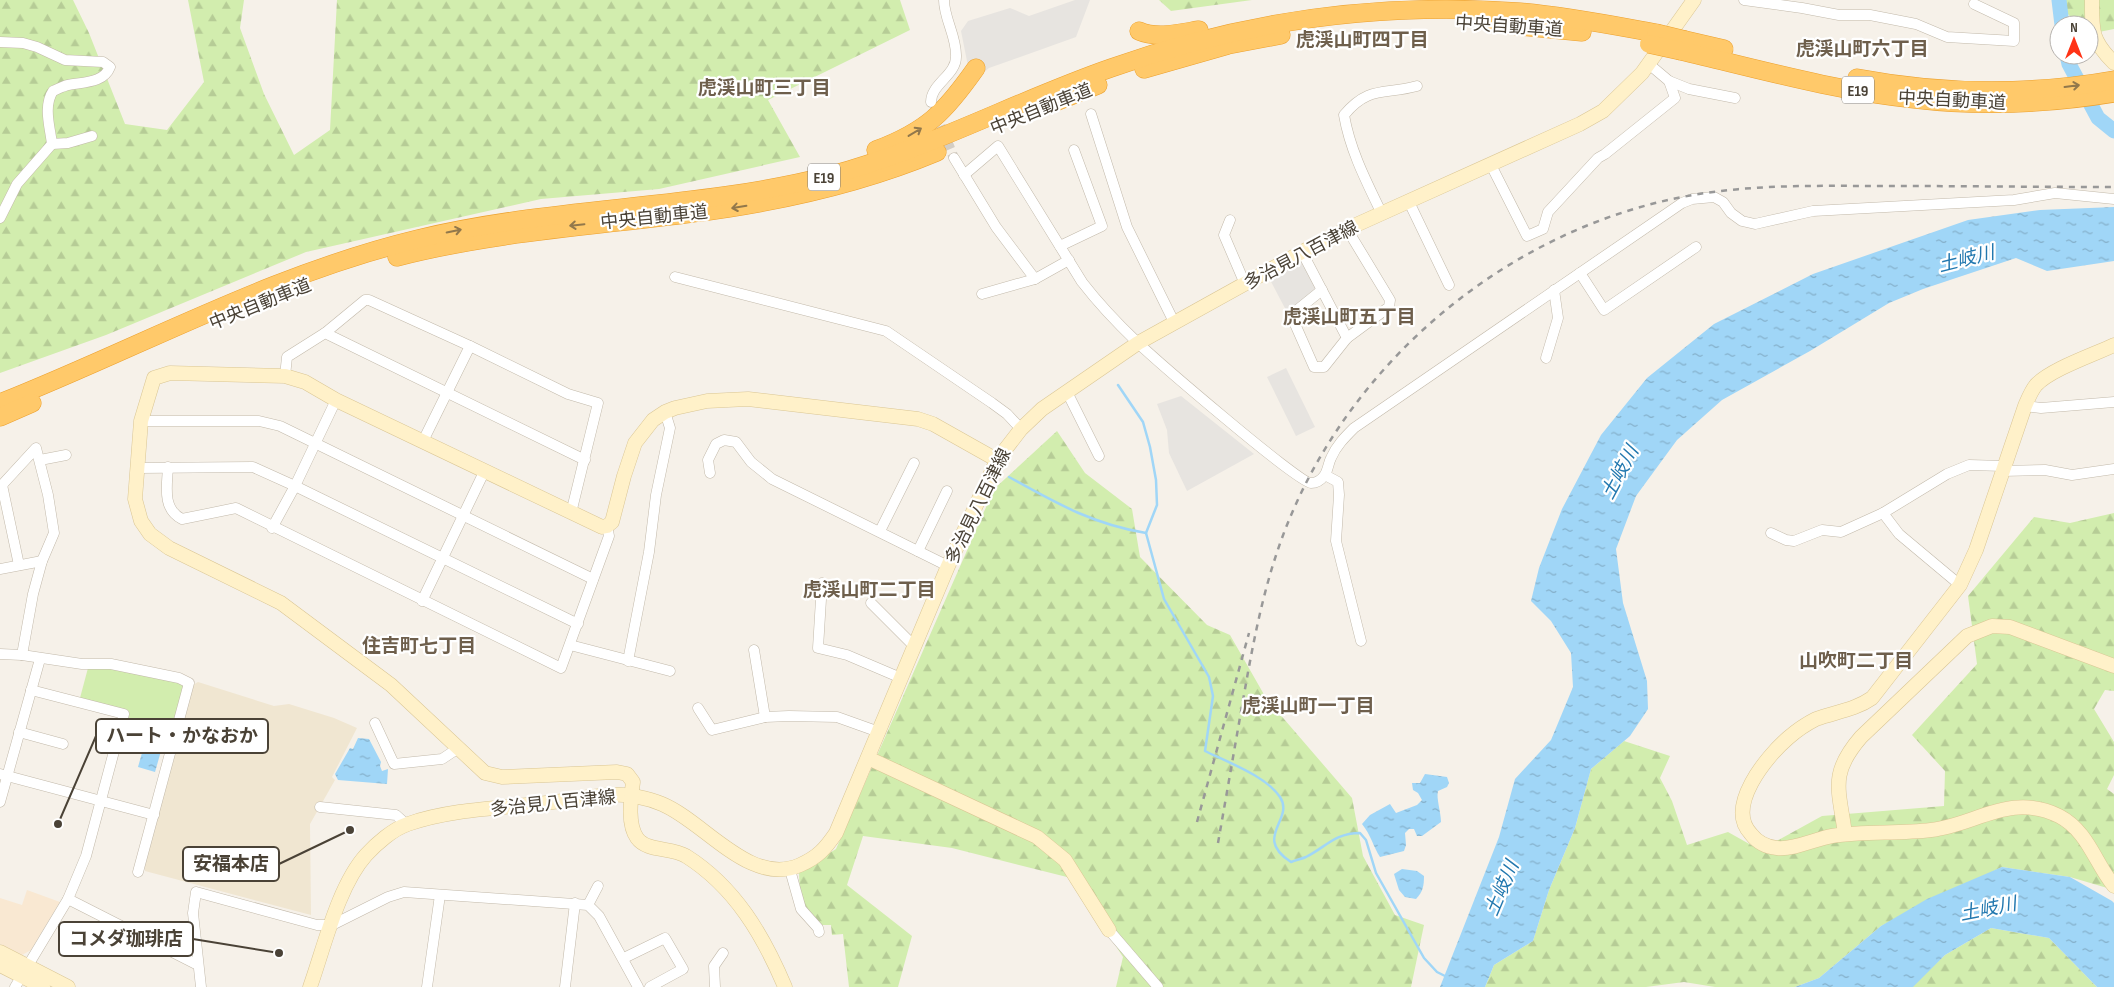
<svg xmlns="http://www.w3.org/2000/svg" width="2114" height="987" font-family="'Sofia Sans Condensed','Noto Sans JP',sans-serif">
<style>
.commercial{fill:#f9e8d2}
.education{fill:#f0e6d1}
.forest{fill:url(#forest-firs)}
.garden{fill:#d2edae}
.parking{fill:#e7e4e0}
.water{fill:url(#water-ripples)}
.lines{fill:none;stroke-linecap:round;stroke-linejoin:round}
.stream{stroke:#a0d6f7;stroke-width:2.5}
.river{stroke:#a0d6f7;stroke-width:15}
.street-tunnel{stroke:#d4cec5;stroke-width:10;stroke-dasharray:10 5;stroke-linecap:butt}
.street-casing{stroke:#c2b9aa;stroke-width:11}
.secondary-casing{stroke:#dac694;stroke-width:15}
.highway-casing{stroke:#eca02d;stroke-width:19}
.street{stroke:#fff;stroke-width:10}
.secondary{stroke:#fff1c9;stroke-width:14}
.highway{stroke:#ffc96a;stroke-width:18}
.rail{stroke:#989898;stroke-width:2.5;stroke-dasharray:6 6;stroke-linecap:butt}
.highway-bridge-casing{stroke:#eca02d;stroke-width:19;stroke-linecap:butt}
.highway-bridge{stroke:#ffc96a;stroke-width:18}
.oneway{stroke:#92784b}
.labels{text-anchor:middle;stroke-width:4.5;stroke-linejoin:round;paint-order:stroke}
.shield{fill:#fff;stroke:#807b72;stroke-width:1}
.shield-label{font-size:16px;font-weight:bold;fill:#4a4236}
.street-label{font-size:18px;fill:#4a4236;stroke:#fff}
.neighbourhood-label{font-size:19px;font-weight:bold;fill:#6e5f4c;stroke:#fff}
.water-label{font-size:19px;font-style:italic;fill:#2278af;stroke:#fff}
.leader{fill:none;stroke:#4a4236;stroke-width:2}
.callout-dot{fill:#4a4236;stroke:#fff;stroke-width:2}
.callout{fill:#fff;stroke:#4a4236;stroke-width:2}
.callout-label{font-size:19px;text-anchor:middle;font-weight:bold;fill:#4a4236}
</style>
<defs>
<pattern id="forest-firs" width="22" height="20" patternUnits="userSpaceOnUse" patternTransform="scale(1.25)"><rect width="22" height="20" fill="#d2edae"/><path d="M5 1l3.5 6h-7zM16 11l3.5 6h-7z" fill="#b6cc96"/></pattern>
<pattern id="water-ripples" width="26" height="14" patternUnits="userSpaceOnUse" patternTransform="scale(1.25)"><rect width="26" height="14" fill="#a0d6f7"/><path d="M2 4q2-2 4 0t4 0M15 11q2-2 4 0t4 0" fill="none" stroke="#84afc9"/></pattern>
</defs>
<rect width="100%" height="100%" fill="#f6f1e9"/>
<!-- commercial -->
<path class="commercial" d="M27,890L60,902L31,950L22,955L0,944V898L22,905Z"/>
<!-- education -->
<path class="education" d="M198,682L274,706L289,704L334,718L357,728L332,777L335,780L310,824L311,915L145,871V861L193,685Z"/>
<!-- forest -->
<g class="forest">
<path d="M0,0H73L89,33L125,124L167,130L204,82L188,0H244L240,28L264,94L294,155L330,130L337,0H900L910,30L768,100L800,157L659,189L541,199L306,252L106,335L0,373Z"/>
<path d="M1159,0H1252L1171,11Z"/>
<path d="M2055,0H2114V29L2089,34V25H2078Z"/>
<path d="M1057,431L1085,473L1132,509L1140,557L1207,625L1230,635L1266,698L1352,798L1363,856L1395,915L1424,925L1411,987H1116L1123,957L1071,878L952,848L863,836L847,885L912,936L898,987H849L843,934L832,935L831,925H820C800,903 800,901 799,872L836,849L994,489Z"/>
<path d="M2114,513V691L2105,690L2094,709L2114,742V775L2107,789L2114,794V890L2070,877L2002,867L1881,926L1819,978L1795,987H1715L1684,982L1646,987H1485L1494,965L1533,941L1549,890L1575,828L1591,769L1624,741L1670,756L1660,778L1672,801L1687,845L1728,832L1760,850L1822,816L1944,806L1945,771L1912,735L1977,664L1968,596L2034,517L2070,523Z"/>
<path d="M1991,928L2049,938L2097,987H1911L1945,955Z"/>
</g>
<!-- garden -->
<path class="garden" d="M112,667L178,682L184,687L173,726L147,719L146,724L127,719L129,711L80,698L88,668Z"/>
<!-- parking -->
<g class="parking">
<path d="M1075,0H1090L1076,37L989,68L976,79L968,66L961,31L968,21L1010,8L1029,16Z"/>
<path d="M1300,259L1316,289L1288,314L1268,276Z"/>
<path d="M1286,368L1315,427L1296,436L1267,377Z"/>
<path d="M1181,396L1254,454L1187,491L1169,453L1167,430L1157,404Z"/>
</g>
<!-- water -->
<g class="water">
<path d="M2114,207V261L2047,271L2016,258L1923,289L1889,303L1810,351L1722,400L1677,440L1636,496L1616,549L1623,603L1647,681L1648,709L1630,736L1591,769L1575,828L1549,890L1533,941L1494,965L1485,987H1440L1499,837L1515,779L1551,740L1573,687L1571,653L1551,621L1531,601L1539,568L1562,509L1601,435L1647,378L1714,324L1813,274L1968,220L2040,210Z"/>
<path d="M358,738L369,739L381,762L380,766L382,771L388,769L387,784L338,780L335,774L350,748L353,749Z"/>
<path d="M146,739L163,744L155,772L138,767Z"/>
<path d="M1425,774L1447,777L1449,783L1447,787L1438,791C1436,798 1441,812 1441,822L1422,836H1417L1414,829H1409L1405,833L1406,845L1404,851L1380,857C1373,846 1371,835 1362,824L1370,815L1390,804L1396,813L1417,805L1422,800L1418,793L1413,790L1412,783H1420Z"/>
<path d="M2002,867L2070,877L2112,901L2114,903V987H2097L2049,938L1991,928L1945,955L1913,987H1795L1819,978L1881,926L1927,899Z"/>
<path d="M1402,869L1417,871L1424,876C1424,885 1423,892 1416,899L1405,897L1399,890L1394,874Z"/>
</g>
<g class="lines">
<!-- stream -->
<g class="stream">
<path d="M1118,385L1143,422L1150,447L1156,480L1157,505L1146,533L1164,599L1209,677L1213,696L1205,751C1227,762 1266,776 1280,797C1295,820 1252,837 1291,862C1296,860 1301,859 1306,857C1326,847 1335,833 1360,833L1366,840L1376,873L1424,958L1437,972L1447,977"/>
<path d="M1009,477C1056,503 1092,524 1146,533"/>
</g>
<!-- river -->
<g class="river">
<path d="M2059,0L2062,25"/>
<path d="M2067,55L2069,64L2098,118L2114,131"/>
</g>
<!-- street-tunnel -->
<path class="street-tunnel" d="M935,112L954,158"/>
<defs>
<g id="street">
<path d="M1744,0L1802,8L1839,15H1870L1916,24L1947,37L2014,41V23L1974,4"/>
<path d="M0,42L23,43L37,47L65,60L103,62L110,67C104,83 83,82 68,85C63,86 58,89 53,91C43,106 50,127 52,144L17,184L0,218"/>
<path d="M1669,81L1689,89L1735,98"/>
<path d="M931,102C931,84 956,75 956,57C957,37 944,19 944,0"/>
<path d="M1091,114L1127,227L1174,322"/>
<path d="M52,144L68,143L92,136"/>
<path d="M954,158L996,227L1035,279"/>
<path d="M1491,165L1527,236L1543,229L1548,212L1598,158L1605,154L1675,98L1669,81L1650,65"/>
<path d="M964,175L998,146L1082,282C1099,304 1117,323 1137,342C1155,359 1298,483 1311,483C1317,483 1321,480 1324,476C1328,471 1328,464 1331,458C1336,446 1345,437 1354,428L1682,203L1692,199L1714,197L1723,202L1731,213L1742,221L1755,224L1813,211L2014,200L2055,193L2114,199"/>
<path d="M1409,202L1449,285"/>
<path d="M1382,214C1366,181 1350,150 1344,115C1369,85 1385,95 1417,86"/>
<path d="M1230,220L1224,235L1245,284"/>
<path d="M1060,246L1102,226L1074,150"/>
<path d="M1302,252L1347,338"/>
<path d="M1580,273L1604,310L1696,247"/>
<path d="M675,277L886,331L992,403L1007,414L1021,429"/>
<path d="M1322,290L1291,315L1314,367H1324L1347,338L1389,307L1390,300L1347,229"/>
<path d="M982,294L1035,279L1069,260"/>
<path d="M325,333L365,300H369L470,346"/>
<path d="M1546,358L1558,318L1554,290"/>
<path d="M285,376L287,357L325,333L585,460"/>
<path d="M1067,392L1099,456"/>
<path d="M2025,406L2041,408L2114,402"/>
<path d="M141,421H259L280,426L593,579"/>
<path d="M423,441L470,346L568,394L598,403L571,513"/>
<path d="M40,460L66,455"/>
<path d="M168,467C167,486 162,509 182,519L236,508L561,668L609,536L607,526"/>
<path d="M138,468L253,467L295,486L578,624"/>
<path d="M2002,471L2045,470L2072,475L2114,469"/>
<path d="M710,473L708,460L716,444L724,440L736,442L751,462L772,479L948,566"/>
<path d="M1325,475L1338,482L1339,495L1336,541L1361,641"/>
<path d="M2,485L19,565"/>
<path d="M0,487L36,448L48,495L54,533L42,561L33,594L22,655"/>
<path d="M1883,513L1899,534L1960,585"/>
<path d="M272,528L295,486L336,400"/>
<path d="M880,531L914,463"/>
<path d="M1771,533L1786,540L1794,541L1822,530L1841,532L1883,513L1947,474L1969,465L2004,466"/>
<path d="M918,551L947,491"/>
<path d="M0,569L42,561"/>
<path d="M822,583L818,648L847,655L901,678"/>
<path d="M422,601L485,470"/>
<path d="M871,603L915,647"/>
<path d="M570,645L670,671"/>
<path d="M754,650L765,717"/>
<path d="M0,654L22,655L82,664H111L179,678L189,683L138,872"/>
<path d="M628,661L649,552L656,495L670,428L665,412"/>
<path d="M698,708L712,730L765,717L789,716L837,717L879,732"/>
<path d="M375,723L394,764L442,759L457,749"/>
<path d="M19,732L63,744"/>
<path d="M0,774L154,815"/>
<path d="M0,802L40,659"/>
<path d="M320,807L396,815L406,824"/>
<path d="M790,870L801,909L818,928L819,932"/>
<path d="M68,899L198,965"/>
<path d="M588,905L598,886"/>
<path d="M1109,930L1158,987"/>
<path d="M624,958L665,938L683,969L650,987"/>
<path d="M15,987L68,899L86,856L124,714L31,690"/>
<path d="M201,987L193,913L196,892L317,925H332L388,897L404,892L588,905L599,916L638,987"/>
<path d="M427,987L440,895"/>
<path d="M565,987L575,903"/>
<path d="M715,987L714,966L723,953"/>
</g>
<g id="secondary">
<path d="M2092,0C2092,31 2091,40 2114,63"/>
<path d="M2114,345C2093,355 2051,369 2036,385C2031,391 2028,399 2025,406L1976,550L1960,585L1872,698C1855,710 1835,712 1816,719C1806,724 1796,731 1788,738C1766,757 1725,807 1751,834C1757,842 1767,847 1777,848C1794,850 1815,839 1832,836C1865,831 1898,834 1931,830C1976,825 2010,792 2059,816C2088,831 2095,863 2114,886"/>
<path d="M868,758L1037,837L1065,860L1109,930"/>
<path d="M1845,834C1839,789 1829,774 1861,737L1967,636L1992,626L2010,627L2114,666"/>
<path d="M0,952L68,987"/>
<path d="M0,965L43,987"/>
<path d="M310,987C324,948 338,886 366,855C376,844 393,829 408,824C450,809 502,808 546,803C568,801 591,795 614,795C628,794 648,798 662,804C705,822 750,887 800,865C818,857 825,849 836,833L948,566L997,460L1021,429L1042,409L1138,343L1302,252L1347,229L1580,124L1603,111L1642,73L1694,0"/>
<path d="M785,987C763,935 735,887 686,856C671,847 647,852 637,838C627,824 631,798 633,782L627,774L617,772L502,777L485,773L391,685L281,603L169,548L150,534L141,521L135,499L141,421L154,378L170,373L285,376L305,382L336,400L602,527L607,526L612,522L624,476L635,443L653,420L665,412L675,408L707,401L748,399L918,419L933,424L997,460"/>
</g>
<g id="highway">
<path d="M1489,23L1582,32"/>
<path d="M1139,31C1157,39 1180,33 1199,30"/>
<path d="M1685,40L1724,49"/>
<path d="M1681,51C1758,69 1835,91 1914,99C1981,107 2048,104 2114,93"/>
<path d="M1144,69L1228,45L1281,35"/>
<path d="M1857,78C1942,94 2029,95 2114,80"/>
<path d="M1048,105L1098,85"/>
<path d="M876,150C927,131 945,112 976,68"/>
<path d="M397,257C506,229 618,225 729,208C800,197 870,180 937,152"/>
<path d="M0,403C139,348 272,274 418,239C553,206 694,210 828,176C926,150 1016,101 1111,68C1242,21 1381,2 1520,12C1566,16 1611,25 1656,33"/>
<path d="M0,417L32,403"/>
</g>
</defs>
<!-- street casing -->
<use href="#street" class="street-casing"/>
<!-- secondary casing -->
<use href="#secondary" class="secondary-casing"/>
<!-- highway casing -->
<use href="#highway" class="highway-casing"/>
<!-- street -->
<use href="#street" class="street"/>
<!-- secondary -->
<use href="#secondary" class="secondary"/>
<!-- highway -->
<use href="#highway" class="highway"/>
<!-- rail -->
<g class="rail">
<path d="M1197,822L1249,633"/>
<path d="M1218,843C1227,792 1236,740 1245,689C1254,638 1264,587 1282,538C1347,361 1512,224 1699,194C1761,184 1824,186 1887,186C1962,186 2038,187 2114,187"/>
</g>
<defs>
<g id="highway-bridge">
<path d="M1656,33L1685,40"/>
<path d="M1649,44L1681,51"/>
</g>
</defs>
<!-- highway-bridge casing -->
<use href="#highway-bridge" class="highway-bridge-casing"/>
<!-- highway-bridge -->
<use href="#highway-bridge" class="highway-bridge"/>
</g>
<!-- one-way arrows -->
<defs><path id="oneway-shaft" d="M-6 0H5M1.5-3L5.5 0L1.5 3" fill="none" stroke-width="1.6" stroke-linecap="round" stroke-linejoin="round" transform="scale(1.25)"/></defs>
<g class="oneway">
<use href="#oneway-shaft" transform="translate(2072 86) rotate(-7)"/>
<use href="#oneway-shaft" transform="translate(915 132) rotate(-31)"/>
<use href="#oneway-shaft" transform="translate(739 207) rotate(171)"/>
<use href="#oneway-shaft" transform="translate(577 225) rotate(174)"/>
<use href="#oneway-shaft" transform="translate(454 231) rotate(-12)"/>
</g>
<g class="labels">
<!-- shield labels -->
<g class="shield">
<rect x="1842" y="76.5" width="32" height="27" rx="4"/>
<rect x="808" y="163.5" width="32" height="27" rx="4"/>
</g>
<g class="shield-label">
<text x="1858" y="96">E19</text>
<text x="824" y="183">E19</text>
</g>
<!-- street labels -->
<g class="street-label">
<text transform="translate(1509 26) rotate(4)" y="6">中央自動車道</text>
<text transform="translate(1952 100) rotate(3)" y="6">中央自動車道</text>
<text transform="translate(1041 109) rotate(-22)" y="6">中央自動車道</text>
<text transform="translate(654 217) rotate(-6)" y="6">中央自動車道</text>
<text transform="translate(1301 255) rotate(-28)" y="6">多治見八百津線</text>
<text transform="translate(260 304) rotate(-22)" y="6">中央自動車道</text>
<text transform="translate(978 506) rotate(-64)" y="6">多治見八百津線</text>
<text transform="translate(553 803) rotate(-6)" y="6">多治見八百津線</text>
</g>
<!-- neighbourhood labels -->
<g class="neighbourhood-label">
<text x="1362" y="46">虎渓山町四丁目</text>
<text x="1862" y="55">虎渓山町六丁目</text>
<text x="764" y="94">虎渓山町三丁目</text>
<text x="1349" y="323">虎渓山町五丁目</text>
<text x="869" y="596">虎渓山町二丁目</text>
<text x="419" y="652">住吉町七丁目</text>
<text x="1856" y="667">山吹町二丁目</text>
<text x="1308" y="712">虎渓山町一丁目</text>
</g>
<!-- water labels -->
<g class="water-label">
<text transform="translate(1966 258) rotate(-14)" y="7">土岐川</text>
<text transform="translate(1619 472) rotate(-62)" y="7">土岐川</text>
<text transform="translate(1501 888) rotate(-67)" y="7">土岐川</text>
<text transform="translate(1988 908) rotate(-11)" y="7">土岐川</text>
</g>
</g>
<!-- callouts -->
<path class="leader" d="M58 824L96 736M350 830L279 864M279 953L193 939"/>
<g class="callout-dot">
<circle cx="58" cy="824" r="5"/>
<circle cx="350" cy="830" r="5"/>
<circle cx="279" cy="953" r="5"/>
</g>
<g class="callout">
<rect x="96" y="719" width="172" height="34" rx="5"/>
<rect x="183" y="847" width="96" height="34" rx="5"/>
<rect x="59" y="922" width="134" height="34" rx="5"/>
</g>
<g class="callout-label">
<text x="182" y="742">ハート・かなおか</text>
<text x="231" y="870">安福本店</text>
<text x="126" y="945">コメダ珈琲店</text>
</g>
<!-- north arrow -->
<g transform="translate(2074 40)"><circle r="24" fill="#ffffff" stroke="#b7b3af"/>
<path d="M0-4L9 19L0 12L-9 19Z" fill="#ff3316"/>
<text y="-8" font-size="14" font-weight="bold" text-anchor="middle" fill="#4a4236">N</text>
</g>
</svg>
